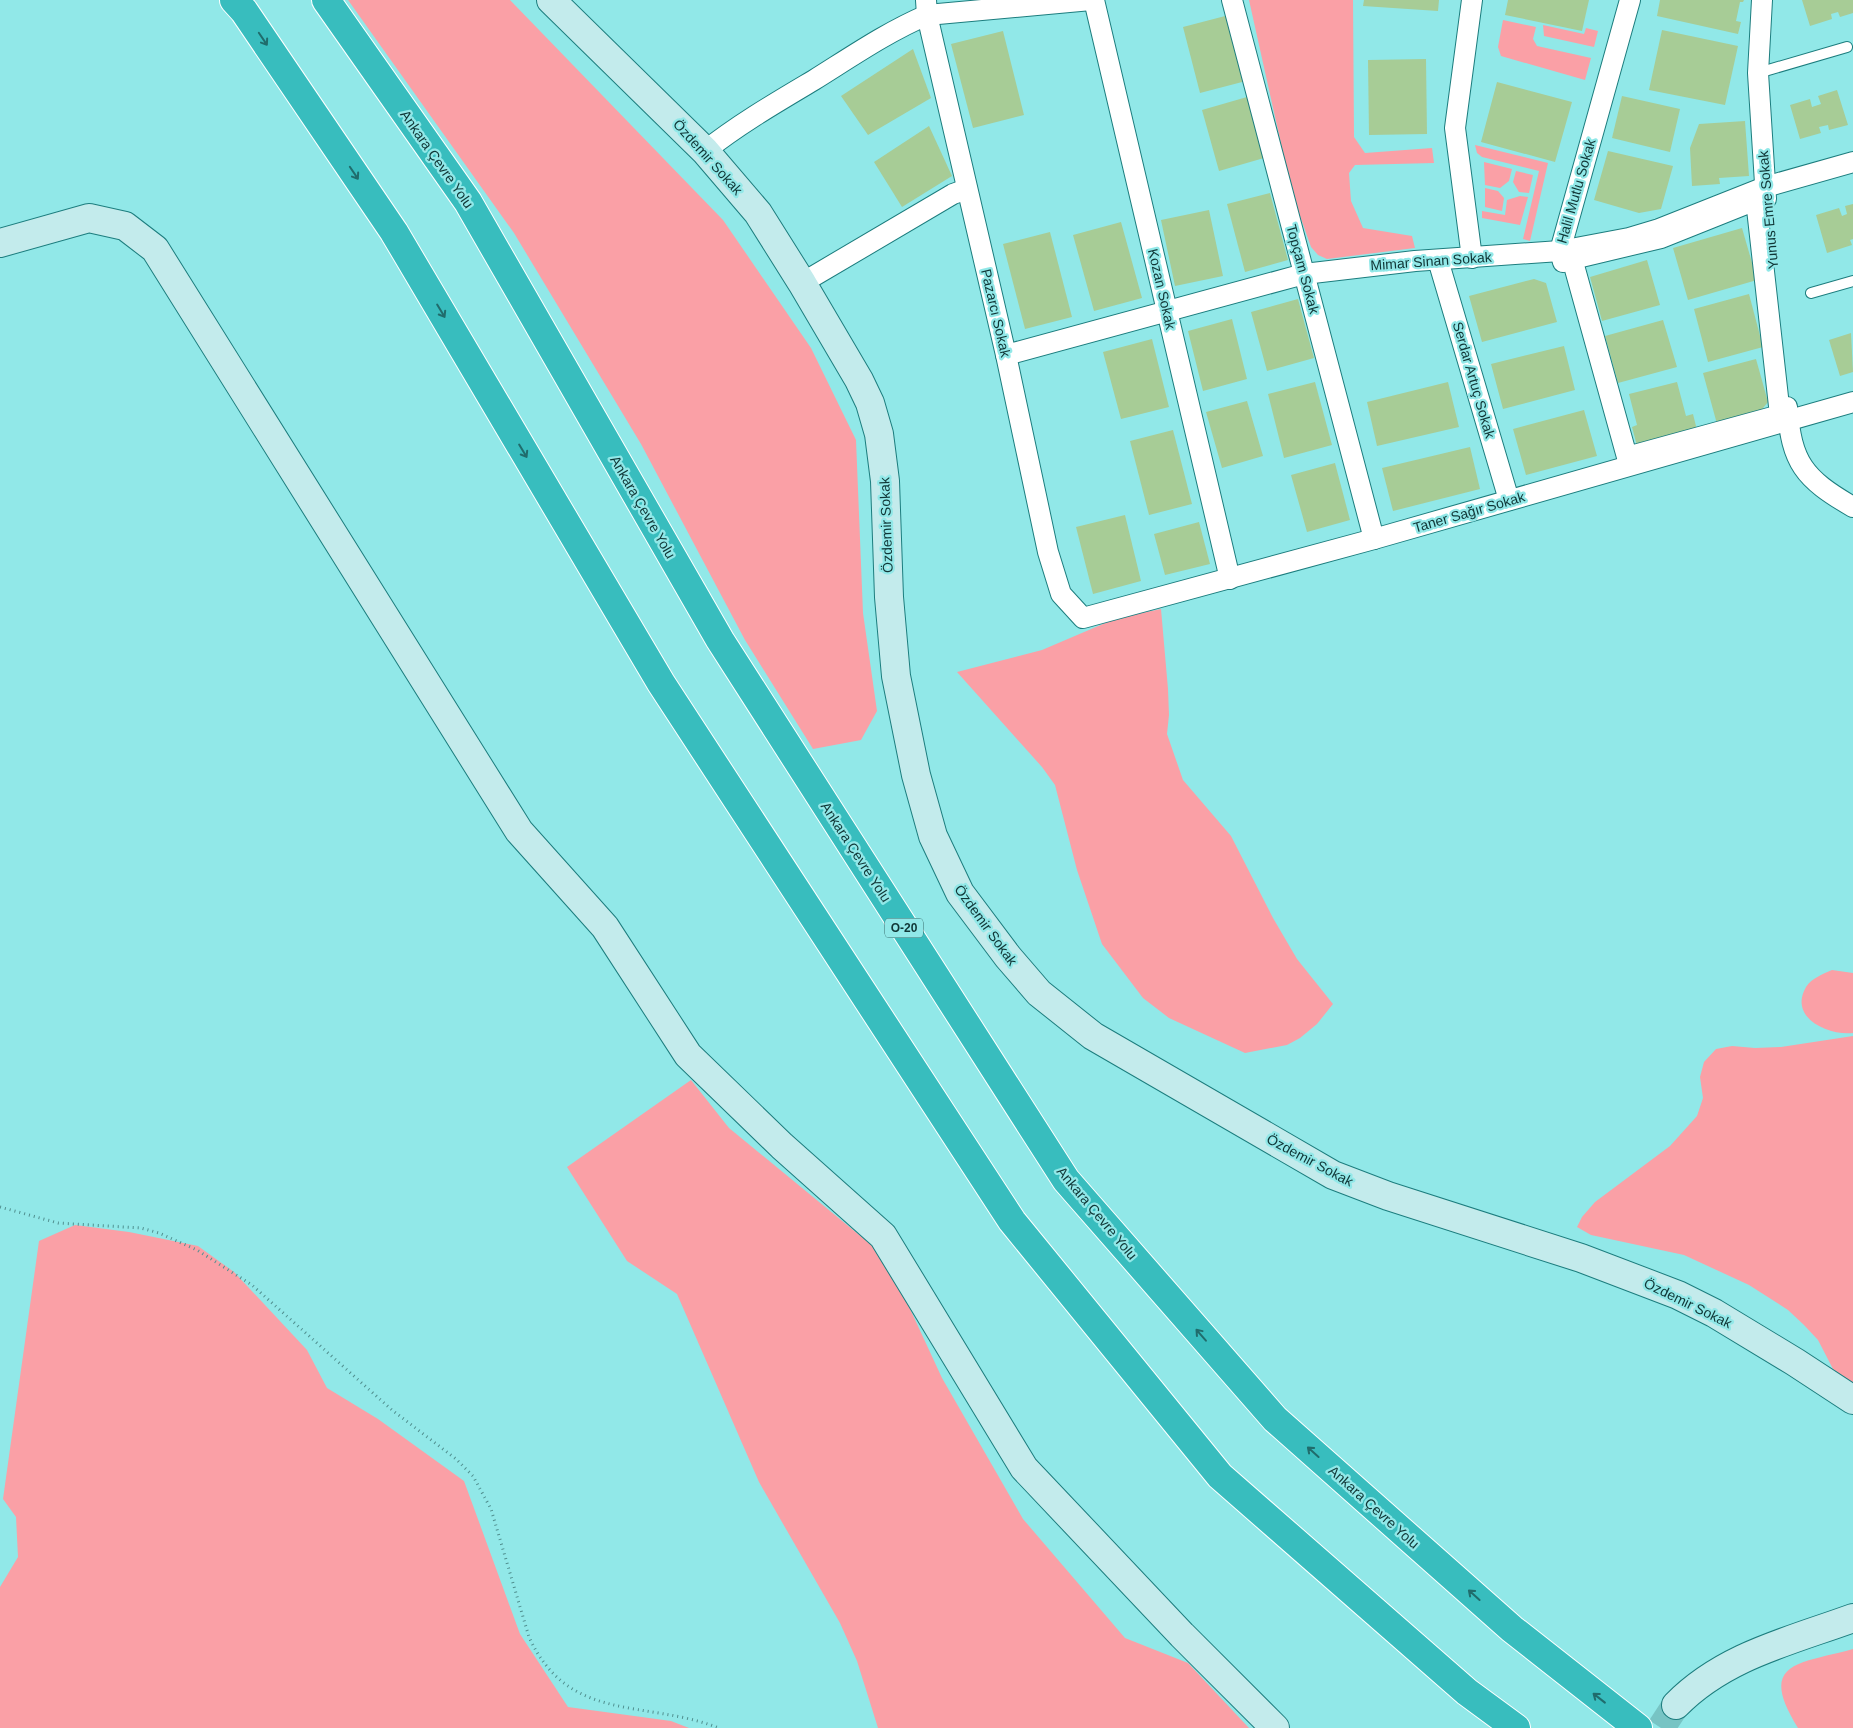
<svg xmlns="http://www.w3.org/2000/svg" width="1853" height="1728" font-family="Helvetica,sans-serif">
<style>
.green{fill:#faa0a6}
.building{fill:#a7cc96}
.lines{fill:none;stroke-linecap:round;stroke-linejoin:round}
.secondary-tunnel{stroke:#77c4c4;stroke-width:28;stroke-dasharray:28 14;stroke-linecap:butt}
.lane-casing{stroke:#1c7d7e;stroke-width:12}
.street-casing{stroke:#1c7d7e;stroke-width:22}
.secondary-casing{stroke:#1c7d7e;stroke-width:30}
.highway-casing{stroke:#fff;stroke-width:30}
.path{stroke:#508f8f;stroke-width:3;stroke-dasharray:1 4;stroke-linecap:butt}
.lane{stroke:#fff;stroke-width:10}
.street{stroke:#fff;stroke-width:20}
.secondary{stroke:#c3ebec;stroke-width:28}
.highway{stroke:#38bdbe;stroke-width:28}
.oneway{stroke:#206c6c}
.labels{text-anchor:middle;stroke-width:4.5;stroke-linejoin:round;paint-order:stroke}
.shield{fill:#91e8e8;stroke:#376b6b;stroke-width:1}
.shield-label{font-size:12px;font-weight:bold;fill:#103636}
.street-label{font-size:14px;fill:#103636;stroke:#91e8e8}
</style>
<rect width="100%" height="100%" fill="#91e8e8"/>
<!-- green -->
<g class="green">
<path d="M348,0H510L723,220L811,348L856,440L863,613L877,711L861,740L813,749L745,640L641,444L514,233Z"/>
<path d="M1249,0H1353L1354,137L1365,153L1432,148L1434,163L1355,165L1349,173L1351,201L1363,228L1412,236L1415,248L1327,259L1318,255L1311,247L1292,193Z"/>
<path d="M1503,20L1536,27L1533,39L1537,46L1591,58L1585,80L1501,56L1498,47Z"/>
<path d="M1543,25L1584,34L1586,28L1598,31L1594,47L1544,36Z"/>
<path d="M1475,145L1548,163L1530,241L1523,239L1539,171L1482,157L1477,153Z"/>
<path d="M1484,162L1512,169L1509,181L1500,188L1485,185Z"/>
<path d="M1516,171L1533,175L1529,193L1519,192L1513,182Z"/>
<path d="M1485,188L1498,191L1504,198L1502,211L1485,207Z"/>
<path d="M1520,196L1528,197L1520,225L1482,218V211L1505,215L1507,200Z"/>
<path d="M1161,609L1168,689L1169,715L1167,734L1183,780L1231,836L1273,918L1297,959L1333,1004L1317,1024L1300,1038L1287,1045L1245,1053L1169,1018L1143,998L1102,944L1077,870L1055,785L1042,767L957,672L1042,650L1117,618Z"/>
<path d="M1832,970L1853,973V1033C1829,1036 1788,1018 1806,987C1812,978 1823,974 1832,970Z"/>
<path d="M1853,1036V1384L1833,1369L1818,1340L1804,1325L1788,1310L1749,1285L1684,1255L1591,1235L1577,1227L1582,1217L1595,1202L1670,1146L1697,1116L1703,1098L1700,1077L1704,1062L1716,1049L1732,1046L1755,1048L1781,1047Z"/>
<path d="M691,1080L729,1128L886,1257L942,1378L1023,1519L1125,1638L1188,1663L1249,1728H878L857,1661L840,1623L759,1482L677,1294L627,1261L567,1167Z"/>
<path d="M75,1225L129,1232L198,1246L234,1272L307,1350L327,1388L378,1419L464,1481L520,1634L568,1707L671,1721L689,1728H0V1587L18,1557L16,1517L3,1499L39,1241Z"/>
<path d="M1853,1649V1728H1798C1756,1661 1800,1664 1853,1649Z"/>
</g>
<!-- building -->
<g class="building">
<path d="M1364,0H1439L1438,11L1363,6Z"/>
<path d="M1508,0H1589L1582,31L1505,15Z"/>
<path d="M1660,0H1744L1743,2H1740L1736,21L1741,22L1738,34L1657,16Z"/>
<path d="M1802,0H1853V13L1840,17L1838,12L1831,14L1832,19L1810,26Z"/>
<path d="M1229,15L1246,81L1200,93L1183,27Z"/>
<path d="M1662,30L1738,46L1725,105L1649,90Z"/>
<path d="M1003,31L1024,115L973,128L951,44Z"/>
<path d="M913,49L931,98L868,135L841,96Z"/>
<path d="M1426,59L1427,134L1369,135L1368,60Z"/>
<path d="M1497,82L1572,102L1555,162L1481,142Z"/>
<path d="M1837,90L1848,125L1829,130L1828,125L1819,127L1821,133L1800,139L1790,105L1810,99L1812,107L1821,104L1818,96Z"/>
<path d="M1622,96L1680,109L1670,152L1612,138Z"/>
<path d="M1247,97L1264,158L1219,171L1202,110Z"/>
<path d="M1745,121L1749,176L1719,178L1720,184L1692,186L1690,148L1699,124Z"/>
<path d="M929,126L952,176L902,207L874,162Z"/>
<path d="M1608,151L1673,166L1661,209L1639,213L1594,200Z"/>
<path d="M1270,193L1288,260L1245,272L1227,204Z"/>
<path d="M1853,204V239L1850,240L1852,245L1827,253L1816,215L1839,208L1842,216L1847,214L1845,206Z"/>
<path d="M1209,210L1223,276L1175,286L1161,220Z"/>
<path d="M1121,222L1142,298L1094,311L1073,235Z"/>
<path d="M1742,228L1757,280L1688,300L1673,248Z"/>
<path d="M1050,232L1072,317L1025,329L1003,244Z"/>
<path d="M1647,260L1660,305L1602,321L1590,277Z"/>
<path d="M1534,279L1546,283L1557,322L1482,342L1469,296Z"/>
<path d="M1749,294L1763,347L1708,362L1694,309Z"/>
<path d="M1298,299L1314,358L1267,371L1251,312Z"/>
<path d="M1232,319L1247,379L1203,391L1188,331Z"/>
<path d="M1663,320L1677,367L1618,383L1605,336Z"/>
<path d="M1851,333L1853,372L1840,376L1829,340Z"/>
<path d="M1152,339L1169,407L1121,419L1103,352Z"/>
<path d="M1564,346L1575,390L1503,409L1491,364Z"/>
<path d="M1756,359L1768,402L1759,413L1717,424L1703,373Z"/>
<path d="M1315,382L1332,445L1284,458L1268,394Z"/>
<path d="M1448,382L1459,427L1377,446L1367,402Z"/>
<path d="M1677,382L1686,416L1693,414L1697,430L1637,446L1632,427L1637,425L1629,394Z"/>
<path d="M1247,401L1263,456L1222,468L1206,412Z"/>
<path d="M1584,410L1597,456L1526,475L1513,429Z"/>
<path d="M1173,430L1192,504L1149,515L1130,441Z"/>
<path d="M1470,447L1480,489L1393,511L1382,468Z"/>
<path d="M1335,463L1350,520L1307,532L1291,475Z"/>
<path d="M1125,515L1141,581L1093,594L1076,527Z"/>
<path d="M1199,522L1210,564L1165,575L1154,534Z"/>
</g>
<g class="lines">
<!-- secondary-tunnel -->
<path class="secondary-tunnel" d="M1661,1728L1676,1705"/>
<defs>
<g id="lane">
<path d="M1758,73L1847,47"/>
<path d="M1811,293L1853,281"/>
</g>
<g id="street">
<path d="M926,0L927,15L1006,355L1048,552L1061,594L1083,618L1374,539L1853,402"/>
<path d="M1094,0L1230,579"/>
<path d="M1232,0L1374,539"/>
<path d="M1472,0L1455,128L1472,258"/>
<path d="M1762,0L1758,73L1766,199"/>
<path d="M705,151C739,124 777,102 814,80C851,57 887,32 927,15L1091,0"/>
<path d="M1756,200L1780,415L1627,457L1573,262L1577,258L1661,238Z"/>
<path d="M1438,260L1509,500"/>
<path d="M1563,262L1560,251L1630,0"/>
<path d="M802,283L953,194L967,189"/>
<path d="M1006,355L1304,274L1415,261L1560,251L1629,238L1659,229L1765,187L1853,162"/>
<path d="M1787,407C1792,463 1803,478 1853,507"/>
</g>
<g id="secondary">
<path d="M551,0L705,151L758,213L802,283L859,380L870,403L879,434L885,481L889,597L896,676L916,775L933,836L960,893L1008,957L1039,993L1093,1036L1333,1175L1388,1196L1581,1258L1678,1295L1714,1313L1795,1362L1853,1400"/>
<path d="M0,243L89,218L125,226L155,249L519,831L605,927L688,1055L782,1146L883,1236L1024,1468L1182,1635L1275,1728"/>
<path d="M1676,1705C1724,1656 1790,1641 1853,1618"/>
</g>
<g id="highway">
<path d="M234,0L244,11L394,232L661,683L1012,1221L1220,1476L1467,1692L1516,1728"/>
<path d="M326,0L468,202L720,640L1066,1180L1275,1419L1512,1629L1638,1728"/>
</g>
</defs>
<!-- lane casing -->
<use href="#lane" class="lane-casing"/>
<!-- street casing -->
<use href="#street" class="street-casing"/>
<!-- secondary casing -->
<use href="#secondary" class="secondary-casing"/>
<!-- highway casing -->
<use href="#highway" class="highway-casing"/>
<!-- path -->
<path class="path" d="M0,1207L58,1223L141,1228L159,1233L197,1250L252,1285L392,1410L456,1459L473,1476L491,1509L529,1637C569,1724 644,1699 719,1728"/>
<!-- lane -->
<use href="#lane" class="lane"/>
<!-- street -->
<use href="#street" class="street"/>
<!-- secondary -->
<use href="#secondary" class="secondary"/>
<!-- highway -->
<use href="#highway" class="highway"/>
</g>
<!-- one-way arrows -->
<defs><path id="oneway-shaft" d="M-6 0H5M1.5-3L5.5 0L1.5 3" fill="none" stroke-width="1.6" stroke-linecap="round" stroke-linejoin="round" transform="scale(1.25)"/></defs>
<g class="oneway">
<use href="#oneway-shaft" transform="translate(263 39) rotate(56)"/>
<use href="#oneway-shaft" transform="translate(354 173) rotate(56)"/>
<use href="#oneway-shaft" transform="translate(441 311) rotate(59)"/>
<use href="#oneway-shaft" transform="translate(523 451) rotate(59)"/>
<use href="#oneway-shaft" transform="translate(1201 1335) rotate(-131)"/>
<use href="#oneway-shaft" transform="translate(1313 1452) rotate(-138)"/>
<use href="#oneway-shaft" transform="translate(1474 1595) rotate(-138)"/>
<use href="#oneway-shaft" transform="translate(1599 1698) rotate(-142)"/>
</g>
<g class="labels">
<!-- shield labels -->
<rect class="shield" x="885" y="918.5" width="38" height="19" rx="4"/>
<g class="shield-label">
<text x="904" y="932">O-20</text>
</g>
<!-- street labels -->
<g class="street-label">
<text transform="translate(708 157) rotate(48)" y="5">Özdemir Sokak</text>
<text transform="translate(437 159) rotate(55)" y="5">Ankara Çevre Yolu</text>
<text transform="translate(1576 191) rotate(-74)" y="5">Halil Mutlu Sokak</text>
<text transform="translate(1768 210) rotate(-95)" y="5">Yunus Emre Sokak</text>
<text transform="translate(1431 261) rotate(-4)" y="5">Mimar Sinan Sokak</text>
<text transform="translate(1303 269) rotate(75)" y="5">Topçam Sokak</text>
<text transform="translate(1162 289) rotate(77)" y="5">Kozan Sokak</text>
<text transform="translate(996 313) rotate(77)" y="5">Pazarcı Sokak</text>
<text transform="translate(1474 380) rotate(74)" y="5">Serdar Artuç Sokak</text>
<text transform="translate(643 507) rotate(60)" y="5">Ankara Çevre Yolu</text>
<text transform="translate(1469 512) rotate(-16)" y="5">Taner Sağır Sokak</text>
<text transform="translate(886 525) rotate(-92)" y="5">Özdemir Sokak</text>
<text transform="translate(856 852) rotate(57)" y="5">Ankara Çevre Yolu</text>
<text transform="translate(986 925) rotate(54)" y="5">Özdemir Sokak</text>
<text transform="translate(1310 1160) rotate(28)" y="5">Özdemir Sokak</text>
<text transform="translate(1097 1213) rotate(50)" y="5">Ankara Çevre Yolu</text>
<text transform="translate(1688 1303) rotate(26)" y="5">Özdemir Sokak</text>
<text transform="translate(1374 1507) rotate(42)" y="5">Ankara Çevre Yolu</text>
</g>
</g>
</svg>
